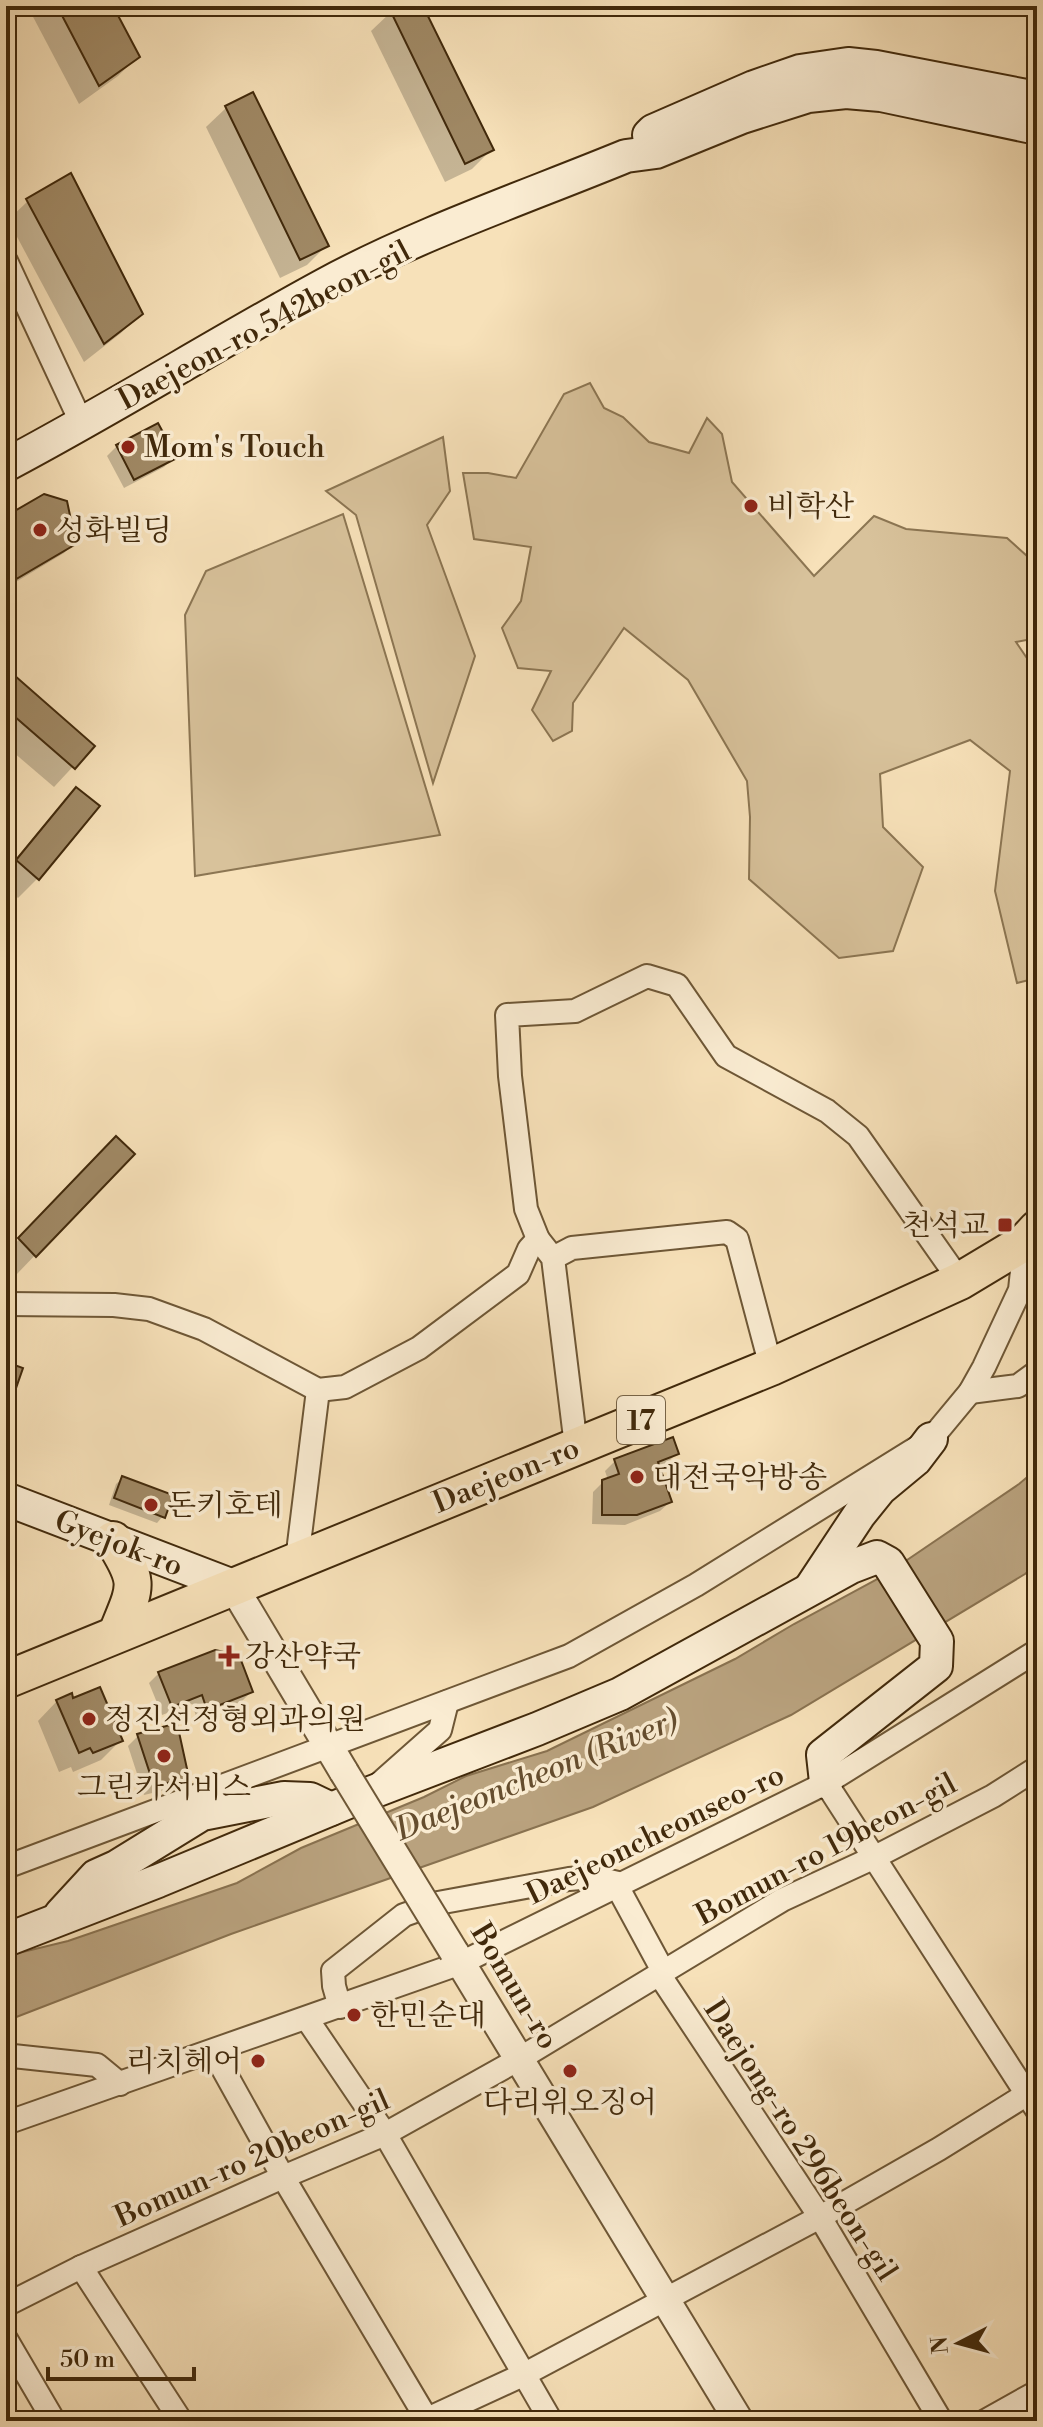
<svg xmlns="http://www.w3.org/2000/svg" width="1043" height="2427" font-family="'Libre Bodoni','Noto Serif KR',serif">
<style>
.green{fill:#d8c29b;stroke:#8c7653;stroke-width:2}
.water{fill:#b9a27e;stroke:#897250;stroke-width:2}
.shadow{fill:#0003}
.building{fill:#a08965;stroke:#41290b;stroke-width:2}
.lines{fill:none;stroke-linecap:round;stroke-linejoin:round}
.minor-casing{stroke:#6e5736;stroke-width:26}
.tertiary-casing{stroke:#6e5736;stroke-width:32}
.secondary-casing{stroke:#41290b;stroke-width:36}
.primary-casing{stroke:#41290b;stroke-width:40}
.minor{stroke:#faecd2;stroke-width:22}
.tertiary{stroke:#faecd2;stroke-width:28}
.secondary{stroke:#faecd2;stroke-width:32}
.primary{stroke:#f7e1b9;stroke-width:36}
.tertiary-bridge-casing{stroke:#6e5736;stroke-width:32;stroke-linecap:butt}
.tertiary-bridge{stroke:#faecd2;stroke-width:28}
.poi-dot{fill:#8f2418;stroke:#faecd2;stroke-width:3}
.labels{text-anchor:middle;stroke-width:7;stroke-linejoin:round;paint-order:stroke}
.shield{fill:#faecd2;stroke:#786447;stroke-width:2}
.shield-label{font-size:28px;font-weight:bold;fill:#41290b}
.street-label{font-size:30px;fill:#41290b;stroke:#faecd2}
.poi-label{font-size:30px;fill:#41290b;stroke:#faecd2;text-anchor:start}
.water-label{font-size:32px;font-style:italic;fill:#654d2e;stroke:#faecd2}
</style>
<rect width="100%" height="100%" fill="#f7e1b9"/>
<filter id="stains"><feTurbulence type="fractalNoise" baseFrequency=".0025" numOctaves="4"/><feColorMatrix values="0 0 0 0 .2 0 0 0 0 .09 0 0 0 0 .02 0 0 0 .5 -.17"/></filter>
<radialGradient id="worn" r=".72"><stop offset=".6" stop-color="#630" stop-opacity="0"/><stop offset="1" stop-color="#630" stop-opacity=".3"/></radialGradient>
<!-- green -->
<g class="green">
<path d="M590,383L604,408L623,417L649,442L689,453L707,418L722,434L732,482L814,576L874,516L906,529L1007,538L1037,565V638L1016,642L1037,673L1033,724L1037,732V978L1017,983L995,891L1010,771L970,740L880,774L883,827L923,867L893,951L839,958L749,879L750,817L747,781L688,680L624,628L573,703L572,731L553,741L532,710L551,671L518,668L502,628L521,601L531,547L474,539L463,473H488L516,478L564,394Z"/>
<path d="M443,437L450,491L427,525L475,656L433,783L356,515L326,491Z"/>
<path d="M343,514L440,835L195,876L185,615L206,571Z"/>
</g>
<!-- water -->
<path class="water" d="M1037,1469V1564L1025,1574L791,1715L593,1807L231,1934L6,2021V1956L68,1941L237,1883L301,1848L424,1797L466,1776L547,1751L735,1659L794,1624L885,1575L1019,1484Z"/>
<!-- shadow -->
<g class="shadow">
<path d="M38,6H111L138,56L118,76L79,104L31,13Z"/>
<path d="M402,6H421L492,149L472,169L445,182L371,31L391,12Z"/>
<path d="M252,94L327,245L307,265L280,278L206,127L226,108Z"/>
<path d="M28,201L140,314L121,333L84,362L8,220Z"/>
<path d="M157,425L174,457L164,467L124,488L107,456L117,446Z"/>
<path d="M6,518L74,543L64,553L6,588Z"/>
<path d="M6,671L92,746L54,787L6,746Z"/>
<path d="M76,790L38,878L18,898L6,887V871L57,809Z"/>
<path d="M132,1154L16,1275L6,1265V1253L97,1158Z"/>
<path d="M677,1453L667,1463L657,1467L670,1502L660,1511L625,1525L592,1524L593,1492L603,1482L608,1480L605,1471L615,1461Z"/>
<path d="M123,1478L163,1516L157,1523L109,1505L116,1484Z"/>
<path d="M159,1673L251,1692L241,1702L197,1719L192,1704L162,1715L149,1683Z"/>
<path d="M57,1701H72L121,1740L101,1760L73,1772L71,1767L59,1772L38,1721Z"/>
<path d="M138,1736L187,1777L177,1787L144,1795L128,1746Z"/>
</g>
<!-- building -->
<g class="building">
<path d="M57,6H113L140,57L99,86Z"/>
<path d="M398,6H423L494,150L465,164L390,10Z"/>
<path d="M253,92L329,246L300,260L225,106Z"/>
<path d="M71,173L143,314L104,344L26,199Z"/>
<path d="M158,423L177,458L134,480L116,445Z"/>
<path d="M44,494L67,501L76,544L6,585V516Z"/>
<path d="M6,668L95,746L75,769L6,709Z"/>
<path d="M76,787L100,806L39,880L16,860Z"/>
<path d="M116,1136L135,1154L36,1257L18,1238Z"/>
<path d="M6,1362L23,1368L8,1411L6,1410Z"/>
<path d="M673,1437L679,1454L658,1462L672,1502L637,1515H602V1480L619,1474L614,1459Z"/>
<path d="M122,1476L173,1495L165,1518L114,1498Z"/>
<path d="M215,1650L239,1655L253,1692L207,1710L202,1695L172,1707L158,1672Z"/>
<path d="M100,1687L123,1741L93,1753L90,1748L79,1753L56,1700L72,1693L73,1698Z"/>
<path d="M177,1723L189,1778L154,1786L137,1734Z"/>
</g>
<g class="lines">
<defs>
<g id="minor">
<path d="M6,261L82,424"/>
<path d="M553,1258L572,1248L727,1232L737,1239L771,1367"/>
<path d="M6,1304L114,1305L149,1309L204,1329L318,1390L345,1387L419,1348L518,1274L529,1249L538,1239"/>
<path d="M970,1392L1018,1386L1037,1372"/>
<path d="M576,1446L553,1258L538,1239L526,1209L510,1076L507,1015L575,1011L647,976L677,985L726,1056L827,1111L858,1136L960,1281"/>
<path d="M297,1560L318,1390"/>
<path d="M826,1783L1037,2110"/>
<path d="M379,1784L440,1730L447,1702"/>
<path d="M6,1867L569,1656L696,1585L931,1439L970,1392L984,1367L1020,1290L1025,1242"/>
<path d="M617,1886L663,1971"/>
<path d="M659,1974L820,2217L941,2421"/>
<path d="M340,2007L334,1986L333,1971L404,1915L438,1903L569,1879L592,1877L622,1884"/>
<path d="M307,2019L385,2134L551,2421"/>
<path d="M213,2051L283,2177L428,2421"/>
<path d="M6,2062L13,2056L97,2065L120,2084"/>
<path d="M6,2123L461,1963L826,1783L1037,1651"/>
<path d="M81,2267L181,2421"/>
<path d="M6,2305L81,2267L283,2177L385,2134L519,2059L782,1900L875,1857L993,1796L1037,1768"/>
<path d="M6,2339L54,2421"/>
<path d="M423,2421L525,2374L820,2217L939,2149L1037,2088"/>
<path d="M985,2421L1037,2392"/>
</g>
<g id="tertiary">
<path d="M233,1586L344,1772"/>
<path d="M454,1952L739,2421"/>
</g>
<g id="secondary">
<path d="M649,135L653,131L754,87L800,71L848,64L876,67L1037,98"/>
<path d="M6,465C114,408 217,343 324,285C418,234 526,197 626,156L656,152L742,117L808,96L846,92L881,95L1037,128"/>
<path d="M6,1499L233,1586"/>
<path d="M812,1586L859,1515L880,1489L915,1460L931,1439"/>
<path d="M61,1914L96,1876L116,1867L202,1814L284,1798L310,1799L331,1809"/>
<path d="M6,1940L158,1881L370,1793L537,1729L620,1694L851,1567L877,1557L888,1563L937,1641L936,1666L823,1755L826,1782"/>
</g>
<g id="primary">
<path d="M113,1540C141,1584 136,1586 117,1633"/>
<path d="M6,1680L771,1367L960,1281L1025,1242L1037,1229"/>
</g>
</defs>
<!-- minor casing -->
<use href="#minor" class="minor-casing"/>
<!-- tertiary casing -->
<use href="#tertiary" class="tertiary-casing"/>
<!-- secondary casing -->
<use href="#secondary" class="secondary-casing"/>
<!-- primary casing -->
<use href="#primary" class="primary-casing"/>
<!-- minor -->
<use href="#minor" class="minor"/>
<!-- tertiary -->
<use href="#tertiary" class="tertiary"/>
<!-- secondary -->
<use href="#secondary" class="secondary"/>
<!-- primary -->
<use href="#primary" class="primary"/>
<defs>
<path id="tertiary-bridge" d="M344,1772L454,1952"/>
</defs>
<!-- tertiary-bridge casing -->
<use href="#tertiary-bridge" class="tertiary-bridge-casing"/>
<!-- tertiary-bridge -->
<use href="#tertiary-bridge" class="tertiary-bridge"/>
</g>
<!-- markers -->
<g class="poi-dot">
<circle cx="128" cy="447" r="8"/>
<circle cx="751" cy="506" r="8"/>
<circle cx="40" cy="530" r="8"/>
<rect x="997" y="1217" width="16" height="16" rx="4"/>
<circle cx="637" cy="1477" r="8"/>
<circle cx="151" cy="1505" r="8"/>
<path d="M225 1644h8v8h8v8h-8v8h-8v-8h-8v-8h8z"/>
<circle cx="89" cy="1719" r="8"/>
<circle cx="164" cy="1756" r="8"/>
<circle cx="354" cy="2015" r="8"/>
<circle cx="258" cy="2061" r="8"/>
<circle cx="570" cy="2071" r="8"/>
</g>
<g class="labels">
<!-- shield labels -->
<rect class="shield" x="617" y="1396" width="48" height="48" rx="6"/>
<g class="shield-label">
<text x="641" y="1430">17</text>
</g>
<!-- street labels -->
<g class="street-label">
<text transform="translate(264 325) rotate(-28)" y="10">Daejeon-ro 542beon-gil</text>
<text transform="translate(506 1475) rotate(-22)" y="10">Daejeon-ro</text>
<text transform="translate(119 1543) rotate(21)" y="10">Gyejok-ro</text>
<text transform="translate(655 1834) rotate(-26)" y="10">Daejeoncheonseo-ro</text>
<text transform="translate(826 1849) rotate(-28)" y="10">Bomun-ro 19beon-gil</text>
<text transform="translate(515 1986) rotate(59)" y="10">Bomun-ro</text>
<text transform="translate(801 2140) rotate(57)" y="10">Daejong-ro 296beon-gil</text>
<text transform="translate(252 2158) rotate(-24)" y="10">Bomun-ro 20beon-gil</text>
</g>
<!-- poi labels -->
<g class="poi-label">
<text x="144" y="457">Mom's Touch</text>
<text x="767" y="516">비학산</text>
<text x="56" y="540">성화빌딩</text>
<text x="989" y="1235" text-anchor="end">천석교</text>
<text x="653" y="1487">대전국악방송</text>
<text x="167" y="1515">돈키호테</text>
<text x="245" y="1666">강산약국</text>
<text x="105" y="1729">정진선정형외과의원</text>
<text x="164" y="1797" text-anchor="middle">그린카서비스</text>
<text x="370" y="2025">한민순대</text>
<text x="242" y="2071" text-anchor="end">리치헤어</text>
<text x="570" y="2112" text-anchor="middle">다리위오징어</text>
</g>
<!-- water labels -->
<g class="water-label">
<text transform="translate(536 1774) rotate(-22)" y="11">Daejeoncheon (River)</text>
</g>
</g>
<!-- margin -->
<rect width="1043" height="2427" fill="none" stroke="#f7e1b9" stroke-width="32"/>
<rect x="8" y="8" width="1027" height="2411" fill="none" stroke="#41290b" stroke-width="4"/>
<rect x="16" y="16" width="1011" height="2395" fill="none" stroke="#41290b" stroke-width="2"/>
<!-- north arrow -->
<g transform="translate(959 2343) rotate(264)" stroke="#faecd2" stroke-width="6" paint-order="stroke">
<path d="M0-6L14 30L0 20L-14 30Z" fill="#41290b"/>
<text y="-12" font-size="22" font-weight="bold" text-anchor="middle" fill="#41290b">N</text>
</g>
<!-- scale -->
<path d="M48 2367v12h146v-12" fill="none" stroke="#41290b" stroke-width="4"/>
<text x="60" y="2367" font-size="24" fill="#41290b" stroke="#faecd2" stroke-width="6" paint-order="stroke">50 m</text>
<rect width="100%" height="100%" filter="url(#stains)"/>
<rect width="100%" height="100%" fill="url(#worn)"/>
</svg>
